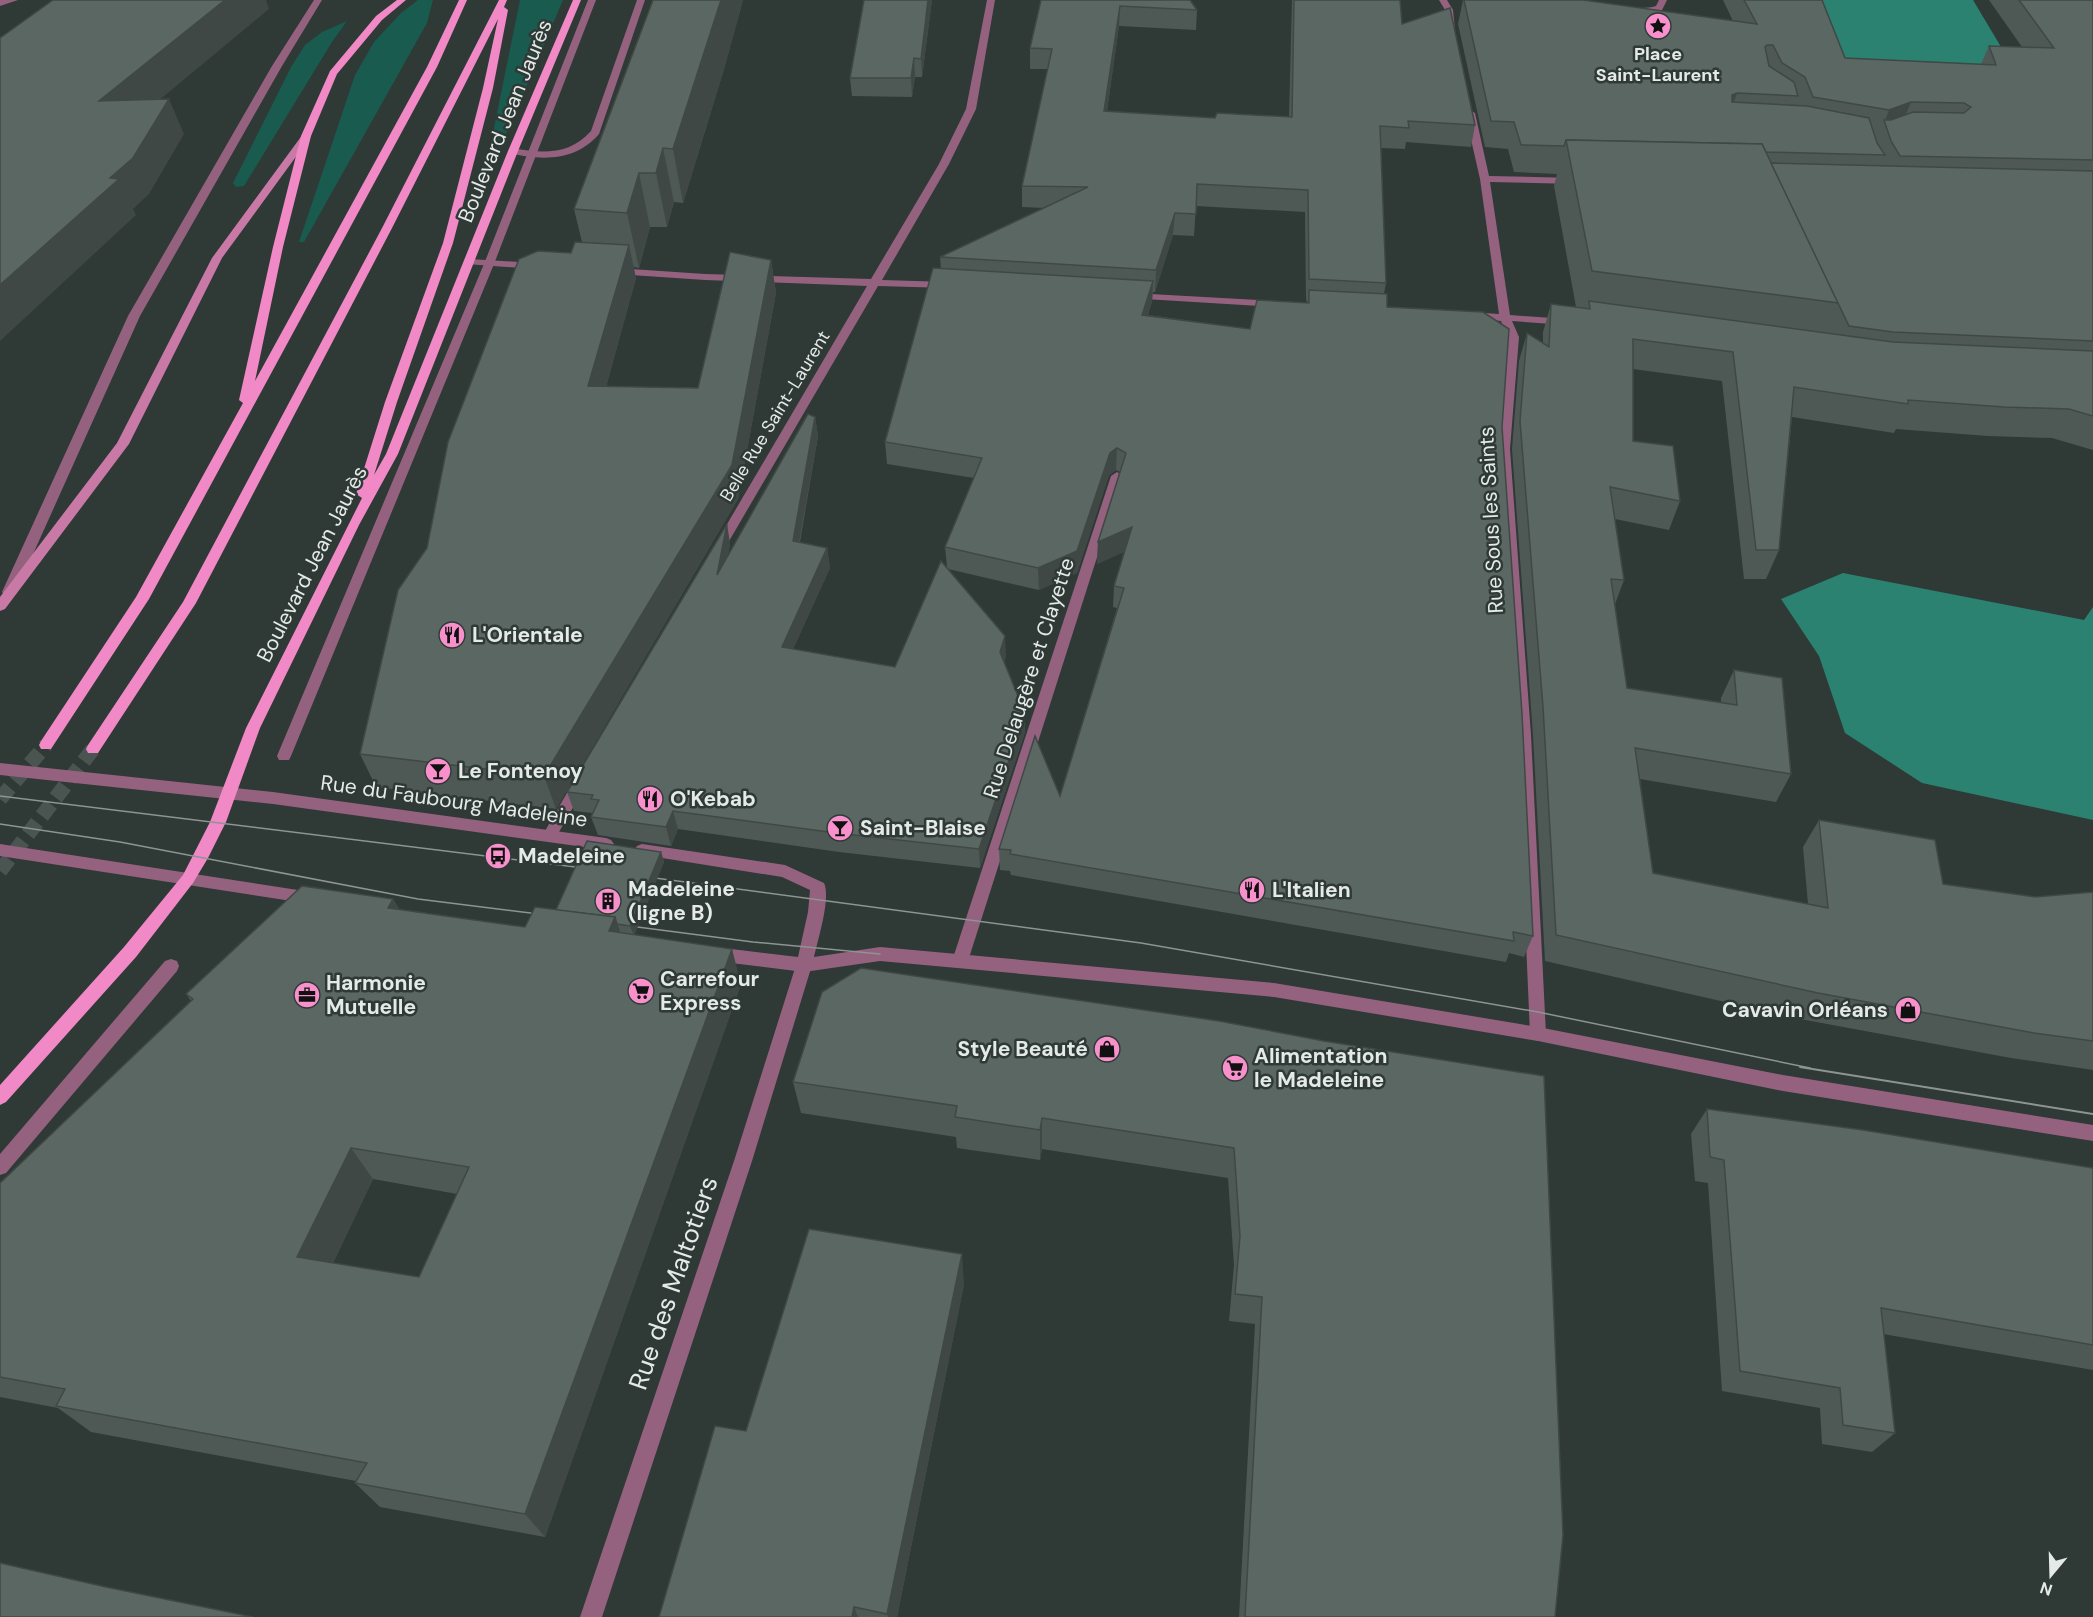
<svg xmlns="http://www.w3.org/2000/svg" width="2093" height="1617" font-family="'DM Sans',sans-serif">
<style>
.green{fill:#195b4e}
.forest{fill:#2b8271}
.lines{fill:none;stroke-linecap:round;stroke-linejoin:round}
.primary-tunnel{stroke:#4a5451;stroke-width:15;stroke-dasharray:15 8;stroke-linecap:butt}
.service{fill:#94627e;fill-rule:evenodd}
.minor{fill:#94627e;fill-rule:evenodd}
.tertiary{fill:#94627e;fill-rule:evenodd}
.secondary{fill:#c879a6;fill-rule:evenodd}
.primary{fill:#f089c5;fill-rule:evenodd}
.tram-far1{stroke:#8d9492;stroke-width:1.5}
.tram{stroke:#8d9492;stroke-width:2}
.wall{fill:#4e5955;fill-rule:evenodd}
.shaded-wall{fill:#404845}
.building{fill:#5b6763;stroke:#404845;stroke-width:1.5;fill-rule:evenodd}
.labels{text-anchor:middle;stroke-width:5;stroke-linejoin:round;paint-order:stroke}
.far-poi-label{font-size:18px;font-weight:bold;fill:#e4eae8;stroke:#2f3936}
.far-street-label{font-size:18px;fill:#e4eae8;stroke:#2f3936}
.street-label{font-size:21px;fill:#e4eae8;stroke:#2f3936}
.poi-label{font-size:21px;font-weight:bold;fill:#e4eae8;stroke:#2f3936;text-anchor:start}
.near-street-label{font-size:26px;fill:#e4eae8;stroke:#2f3936}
</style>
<rect width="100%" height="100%" fill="#2f3936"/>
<!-- green -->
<g class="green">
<path d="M418,0H433L427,23L304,242H299L355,75L374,42L401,13Z"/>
<path d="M520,0H563L493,165L486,167Z"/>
<path d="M347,21L332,42L244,186L236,187L233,183L291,67L305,45L322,32Z"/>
</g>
<!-- forest -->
<g class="forest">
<path d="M1798,0H1973L2013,67L1823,62Z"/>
<path d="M1843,573L2084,620L2093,607V820L1922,783L1845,733L1819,656L1781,599Z"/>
</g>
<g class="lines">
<!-- primary-tunnel -->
<g class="primary-tunnel">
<path d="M0,799L46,745"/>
<path d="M0,871L93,749"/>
</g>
<!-- service -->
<g class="service">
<path d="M0,0H18L0,6Z"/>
<path d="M588,0H596L494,264L291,756L289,760H279L277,756L484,264Z"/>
<path d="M1659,0H1667L1662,10L1645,15L1629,11C1634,7 1647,9 1656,6Z"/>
<path d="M171,959L177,961L179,966L177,971L6,1173L0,1175V1154L165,961Z"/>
</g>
<!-- minor -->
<g class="minor">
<path d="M637,0H645L599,134C576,161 542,161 510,153V149L513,148C542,154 570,155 591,131Z"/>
<path d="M987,0H995L976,109L949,164L882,280L949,282L954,285L949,288L878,286L725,548L719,552L714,551L713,548L867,286L705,280L616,274L611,271L616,268L705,274L871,279L939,164L966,109Z"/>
<path d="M1439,0H1447L1453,10L1455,30L1448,28L1445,10Z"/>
<path d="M1470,110L1475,113L1489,176L1575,178L1580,181L1575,184L1490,182L1510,315L1566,319L1572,322L1566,325L1512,321L1519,337L1510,449L1531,735L1546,1034L1544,1039L1538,1041L1532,1039L1530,1034L1517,735L1498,449L1507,337L1501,321L1470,318L1464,315L1470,312L1499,314L1480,179L1465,113Z"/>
<path d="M470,259L535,263L540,266L535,269L466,264L465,262Z"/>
<path d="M1132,293L1275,301L1281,304L1275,307L1128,298V294Z"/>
<path d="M1117,472L1123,476L968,961L966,966L960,968L954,966L952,961L1111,476Z"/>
<path d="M580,777L585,779L587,783L555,839H545L542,835L545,831L575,779Z"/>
<path d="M804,958L810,960L812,965L752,1161L602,1617H580L734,1161L796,965L798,960Z"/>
</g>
<!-- tertiary -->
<g class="tertiary">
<path d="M314,0H322L282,66L140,316L16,592L14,595H4L2,592L128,316L272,66Z"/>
<path d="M0,763L273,792L606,838L611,840L614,844L611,848L606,850L273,804L0,775Z"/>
<path d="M0,844L311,892L317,894L319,898L317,902L311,904L0,856Z"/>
<path d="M642,844L785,865L824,883C831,898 818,939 814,957L880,947L1274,983L1538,1027L1783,1075L2093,1125V1141L1783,1091L1538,1041L1274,997L880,961L804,972L715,961L709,959L707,954L709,949L715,947L798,957L808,912L810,890L782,877L637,854L634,850L637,846Z"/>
</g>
<!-- secondary -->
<path class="secondary" d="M303,134L311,136L222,258L129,444L5,609L0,611V597L117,443L212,258Z"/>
<!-- primary -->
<g class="primary">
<path d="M397,0H406L382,20L337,74L311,136L283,247L255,381L427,67L459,0H467L437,67L149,599L51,749H41L39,745L41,741L136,597L243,403L239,400L273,247L301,136L330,71L376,16Z"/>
<path d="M499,0H507L504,7L508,10L493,88L453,243L397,402L374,475L386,454L508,151L573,0H581L518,151L398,454L359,525L260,728L226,822L208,858L193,883L136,957L6,1102L0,1105V1085L124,947L183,875L210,822L246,728L362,498L356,494L385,402L443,243L483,88L498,19L391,230L196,603L98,753H88L86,749L88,745L183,602L381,230Z"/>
</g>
<!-- tram-far1 -->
<g class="tram-far1">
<path d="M0,796L592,869"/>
<path d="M0,824L120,842L418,899L547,915"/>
<path d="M640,876L1141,943L1538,1012L1810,1068"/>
<path d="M622,925L753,942L880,954"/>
</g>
<!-- tram -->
<path class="tram" d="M1800,1067L2093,1114"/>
</g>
<!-- wall -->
<g class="wall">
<path d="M653,0H743L724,69L683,203L674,202L667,227H650L639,268L633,267L636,278L606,387L698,388L771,260L776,293L738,499L556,809L376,787L360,754L427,548L571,253L582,242L574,209Z"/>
<path d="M864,0H932L922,77H915L912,97L852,96L850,78Z"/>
<path d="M1041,0L1197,10L1196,30L1119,26L1107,111L1215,118L1289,117L1292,0H1400L1402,24L1475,125L1471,147L1406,142L1405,149L1381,148L1386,283L1384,294L1387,307L1502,427L1533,936L1524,957L1509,953L1506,962L1011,875L1010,871L1000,870L999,849L1060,796L1117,608L1113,607L1114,586L1125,551L1097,564L1098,542L1120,472L1116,470L1109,475L1077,573L1039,590L948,569L1006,655L1004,662L1025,713V732L980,868L839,852L678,829L671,846L598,835L591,817L593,813L574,811L567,792L730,543L728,555L815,417L818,436L800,542L827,548L830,568L793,649L895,667L947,567L945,547L974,478L887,464L885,442L941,269L940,257L1045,208L1022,207V186L1048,69H1030V48ZM1196,206L1305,212L1306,300L1307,301V303L1250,329L1148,315L1152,302L1153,292H1155L1173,235L1194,236Z"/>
<path d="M1463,0L1733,21L1723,0H1822L1845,58L1981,64L1989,46L2022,47L1989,0H2093V450L2052,438L1988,436L1896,429L1894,433L1792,417L1779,550L1766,579H1744L1722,381L1633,369V441L1680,501L1669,530L1615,519L1624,580L1615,604L1627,688L1721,703V698L1734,670L1791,774L1776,802L1640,779L1653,873L1808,904L1803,847L1819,820L1943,884L2035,897L2093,892V1070L2011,1058L1800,1019L1545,961L1533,735L1512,449L1519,361L1527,333L1543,344V332L1551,304L1576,307L1554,186L1557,174L1514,172L1508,149L1485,147L1458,24Z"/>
<path d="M661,852L664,862L634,935L741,984L545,1537L380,1507L355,1483L356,1481L91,1432L58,1408L0,1397V1183L191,1001L186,994L393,899L399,909L525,927ZM373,1179L457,1194L419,1277L333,1263Z"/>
<path d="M1219,1021L1555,1617H1239L1255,1324L1229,1321L1234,1265L1228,1178L1042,1149L1040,1160L957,1148L956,1137L801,1113L793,1082Z"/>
<path d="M1707,1109L2093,1168V1370L1883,1334L1895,1433L1872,1452L1822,1444L1820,1408L1722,1391L1708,1183L1695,1181L1691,1134Z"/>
<path d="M964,1284L897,1617H659L746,1431Z"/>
</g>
<!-- shaded-wall -->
<g class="shaded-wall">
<path d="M225,0H266L269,9L116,136L99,101Z"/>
<path d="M721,0H743L724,69L683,203L673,149Z"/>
<path d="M928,0H932L922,77L921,59Z"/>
<path d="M1120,6L1119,26L1104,132V111Z"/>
<path d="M914,58L915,77L912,97L911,78Z"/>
<path d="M1737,93L1728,120L1732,95Z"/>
<path d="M169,99L184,134L149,194L133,209L136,215L0,341V285Z"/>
<path d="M1911,102L1900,129L1885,120L1889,110Z"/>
<path d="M663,148L674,202L667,227L656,173Z"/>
<path d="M639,173L650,227L639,268L627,213Z"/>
<path d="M1175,213L1173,235L1155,292L1156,270Z"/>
<path d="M629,245L636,278L597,420L588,386Z"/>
<path d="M771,260L776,293L738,499L556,809L544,776Z"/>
<path d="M1153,281L1152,302L1141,336L1142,315Z"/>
<path d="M815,417L818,436L796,560L793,541Z"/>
<path d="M1117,448L1116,470L1109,475L1077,573L1039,590L1038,568L1110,453Z"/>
<path d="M727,524L730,543L721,595L717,575Z"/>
<path d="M1132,527L1131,549L1097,564L1098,542Z"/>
<path d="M827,548L830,568L785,666L782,647Z"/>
<path d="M1005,636L1006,655L1000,671V652Z"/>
<path d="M1025,713V732L980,868L979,849Z"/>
<path d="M673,811L678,829L671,846L666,827Z"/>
<path d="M661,852L664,862L634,936L630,926Z"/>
<path d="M393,899L412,934L388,908Z"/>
<path d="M615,917L627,952L609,931Z"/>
<path d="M732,949L741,984L545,1537L525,1514Z"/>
<path d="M1042,1118V1149L1040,1160V1130Z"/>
<path d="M351,1148L373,1179L322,1287L297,1257Z"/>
<path d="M962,1254L964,1284L897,1617H888L887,1614Z"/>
<path d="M854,1607L858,1617H852Z"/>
</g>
<!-- building -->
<g class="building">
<path d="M53,0H225L99,101L169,99L133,158L110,178L119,179L0,285V38Z"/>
<path d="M653,0H721L673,149L663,148L656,173H639L627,213L574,209Z"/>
<path d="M864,0H928L921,59L914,58L911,78H850Z"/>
<path d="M1041,0H1190L1197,10L1120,6L1104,111L1215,118L1217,113L1292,117L1294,0H1400L1402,24L1450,8L1475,125L1408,121L1409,128L1380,126L1386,283L1309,279L1308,190L1197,184L1196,214L1175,213L1156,270L940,257L1088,187L1022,186L1052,49L1030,48Z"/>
<path d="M1464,0H1583L1757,24L1744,0H1822L1845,58L1996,65L1989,46L2054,48L2019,0H2093V160L1900,156L1891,141L1884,120H1891L1913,112L1964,113L1971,107L1964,103L1911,102L1889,110L1813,97L1805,77L1782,63L1773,45H1767L1765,47L1769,66L1794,82L1798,96L1737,93L1732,95V102L1807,106L1869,118L1877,143L1885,155L1766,152L1762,144L1566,140L1564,146L1521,145L1514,122L1491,121Z"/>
<path d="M1566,140L1762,144L1839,303L1592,271Z"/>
<path d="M1771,163L2093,171V341L1893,332L1849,326Z"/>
<path d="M575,242L629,245L588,386L698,388L730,252L771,260L732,465L544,776L360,754L398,590L427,548L448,442L519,259L538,251L571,253Z"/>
<path d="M933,268L1153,281L1142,315L1250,329L1257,300L1309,303V290L1387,294V307L1483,312L1509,329L1502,427L1522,714L1533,936L1513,932L1514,941L1010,854L1011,850L999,849L1035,736L1060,796L1124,588L1114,586L1132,527L1098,542L1126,453L1117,448L1110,453L1077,551L1038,568L945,547L982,458L885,442Z"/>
<path d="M1589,301L1893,342L2093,351V416L2069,409L2004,407L1908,400V404L1794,387L1779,550H1756L1733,352L1633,339V441L1673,446L1680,501L1610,487L1624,580L1611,579L1627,688L1737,705L1734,670L1782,678L1791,774L1635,748L1653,873L1828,908L1819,820L1935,840L1943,884L2035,897L2093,892V1041L2034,1033L1818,993L1556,935L1543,707L1520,421L1527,333L1549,347L1551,304L1590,309Z"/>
<path d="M808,414L815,417L793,541L827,548L782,647L895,667L941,561L1005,636L1000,652L1025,713L979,849L836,833L673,811L666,827L591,817L599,800L591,799L593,795L567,792L727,524L717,575Z"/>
<path d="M587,841L661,852L630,926L617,924L615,917L556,910Z"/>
<path d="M302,886L393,899L388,908L525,927L535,907L615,917L609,931L732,949L525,1514L355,1483L367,1463L56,1406L65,1389L0,1377V1183L193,999L186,994ZM351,1148L469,1167L419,1277L297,1257Z"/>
<path d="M861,968L1219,1021L1324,1041L1544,1076L1563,1535L1555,1617H1245L1262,1297L1235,1294L1240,1236L1234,1148L1042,1118L1040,1130L955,1117L957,1106L793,1082L822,992Z"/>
<path d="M1707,1109L1863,1130L2093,1168V1345L1881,1308L1895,1433L1843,1425L1840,1388L1740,1371L1724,1160L1710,1157Z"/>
<path d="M809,1229L962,1254L887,1614L854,1607L852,1617H659L715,1426L746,1431Z"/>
<path d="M0,1563L106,1587L253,1617H0Z"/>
</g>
<!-- icons -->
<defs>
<symbol id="sight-disc" viewBox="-11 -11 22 22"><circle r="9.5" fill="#f890cc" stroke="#2f3936"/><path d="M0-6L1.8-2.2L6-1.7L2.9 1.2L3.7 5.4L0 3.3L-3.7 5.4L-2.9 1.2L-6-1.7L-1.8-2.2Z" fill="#111"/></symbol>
<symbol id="restaurant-disc" viewBox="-11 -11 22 22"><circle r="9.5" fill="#f890cc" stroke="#2f3936"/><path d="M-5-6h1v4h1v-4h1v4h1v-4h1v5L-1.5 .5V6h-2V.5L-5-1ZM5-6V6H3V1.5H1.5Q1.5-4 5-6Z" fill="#111"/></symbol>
<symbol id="bar-disc" viewBox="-11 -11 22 22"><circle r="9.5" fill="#f890cc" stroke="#2f3936"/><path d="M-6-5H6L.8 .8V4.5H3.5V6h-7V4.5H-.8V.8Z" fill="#111"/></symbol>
<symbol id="bus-disc" viewBox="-11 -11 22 22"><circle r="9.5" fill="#f890cc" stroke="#2f3936"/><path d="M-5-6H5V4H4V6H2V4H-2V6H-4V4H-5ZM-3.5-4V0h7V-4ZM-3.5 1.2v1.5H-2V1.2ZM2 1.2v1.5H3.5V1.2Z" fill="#111"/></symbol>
<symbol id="building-disc" viewBox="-11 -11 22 22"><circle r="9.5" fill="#f890cc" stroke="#2f3936"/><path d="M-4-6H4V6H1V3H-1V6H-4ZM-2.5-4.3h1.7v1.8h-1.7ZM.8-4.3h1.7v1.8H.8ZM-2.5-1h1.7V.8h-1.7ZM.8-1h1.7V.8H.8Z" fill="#111"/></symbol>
<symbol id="supermarket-disc" viewBox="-11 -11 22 22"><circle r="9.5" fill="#f890cc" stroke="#2f3936"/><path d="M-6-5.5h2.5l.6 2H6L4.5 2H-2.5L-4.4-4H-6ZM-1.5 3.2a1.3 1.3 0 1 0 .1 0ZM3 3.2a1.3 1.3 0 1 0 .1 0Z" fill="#111"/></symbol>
<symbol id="office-disc" viewBox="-11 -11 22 22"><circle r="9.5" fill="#f890cc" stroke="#2f3936"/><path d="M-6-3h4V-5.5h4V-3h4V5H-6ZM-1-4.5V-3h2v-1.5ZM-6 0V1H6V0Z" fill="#111"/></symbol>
<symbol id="shop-disc" viewBox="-11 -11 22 22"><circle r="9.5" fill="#f890cc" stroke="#2f3936"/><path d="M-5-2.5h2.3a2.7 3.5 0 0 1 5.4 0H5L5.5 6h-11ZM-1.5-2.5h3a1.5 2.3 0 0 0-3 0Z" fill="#111"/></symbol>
</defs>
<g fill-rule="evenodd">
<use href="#sight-disc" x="1643" y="11" width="30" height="30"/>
<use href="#restaurant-disc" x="437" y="620" width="30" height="30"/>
<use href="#bar-disc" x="423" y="756" width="30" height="30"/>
<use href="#restaurant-disc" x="635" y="784" width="30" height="30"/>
<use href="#bar-disc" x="825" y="813" width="30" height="30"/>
<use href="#bus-disc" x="483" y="841" width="30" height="30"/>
<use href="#restaurant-disc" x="1237" y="875" width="30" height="30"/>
<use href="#building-disc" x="593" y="886" width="30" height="30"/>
<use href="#supermarket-disc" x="626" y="976" width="30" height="30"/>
<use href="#office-disc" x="292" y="980" width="30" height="30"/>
<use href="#shop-disc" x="1893" y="995" width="30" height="30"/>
<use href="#shop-disc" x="1092" y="1034" width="30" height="30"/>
<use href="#supermarket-disc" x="1220" y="1053" width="30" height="30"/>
</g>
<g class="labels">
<!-- far-poi labels -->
<g class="far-poi-label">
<text x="1658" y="60">Place<tspan x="1658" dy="21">Saint-Laurent</tspan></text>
</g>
<!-- far-street labels -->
<g class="far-street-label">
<text transform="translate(775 416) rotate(-59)" y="6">Belle Rue Saint-Laurent</text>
</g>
<!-- street labels -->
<g class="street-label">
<text transform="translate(505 121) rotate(-68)" y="7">Boulevard Jean Jaurès</text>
<text transform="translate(1491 520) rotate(-93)" y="7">Rue Sous les Saints</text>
<text transform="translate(312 564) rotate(-63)" y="7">Boulevard Jean Jaurès</text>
<text transform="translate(1029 678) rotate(-72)" y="7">Rue Delaugère et Clayette</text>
<text transform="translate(454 801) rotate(8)" y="7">Rue du Faubourg Madeleine</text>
</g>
<!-- poi labels -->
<g class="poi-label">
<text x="472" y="642">L'Orientale</text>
<text x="458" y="778">Le Fontenoy</text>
<text x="670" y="806">O'Kebab</text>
<text x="860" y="835">Saint-Blaise</text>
<text x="518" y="863">Madeleine</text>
<text x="628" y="896">Madeleine<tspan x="628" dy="24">(ligne B)</tspan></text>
<text x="1272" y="897">L'Italien</text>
<text x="660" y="986">Carrefour<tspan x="660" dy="24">Express</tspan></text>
<text x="326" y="990">Harmonie<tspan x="326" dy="24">Mutuelle</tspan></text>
<text x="1888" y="1017" text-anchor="end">Cavavin Orléans</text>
<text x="1088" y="1056" text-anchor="end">Style Beauté</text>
<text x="1254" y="1063">Alimentation<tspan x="1254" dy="24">le Madeleine</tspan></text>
</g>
<!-- near-street labels -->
<g class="near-street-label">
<text transform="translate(673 1283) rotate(-71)" y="9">Rue des Maltotiers</text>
</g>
</g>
<!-- north arrow -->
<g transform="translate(2051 1575) rotate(199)" stroke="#2f3936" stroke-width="4.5" paint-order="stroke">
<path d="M0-4.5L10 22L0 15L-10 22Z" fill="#e4eae8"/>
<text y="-9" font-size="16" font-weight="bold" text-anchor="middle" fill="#e4eae8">N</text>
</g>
</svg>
